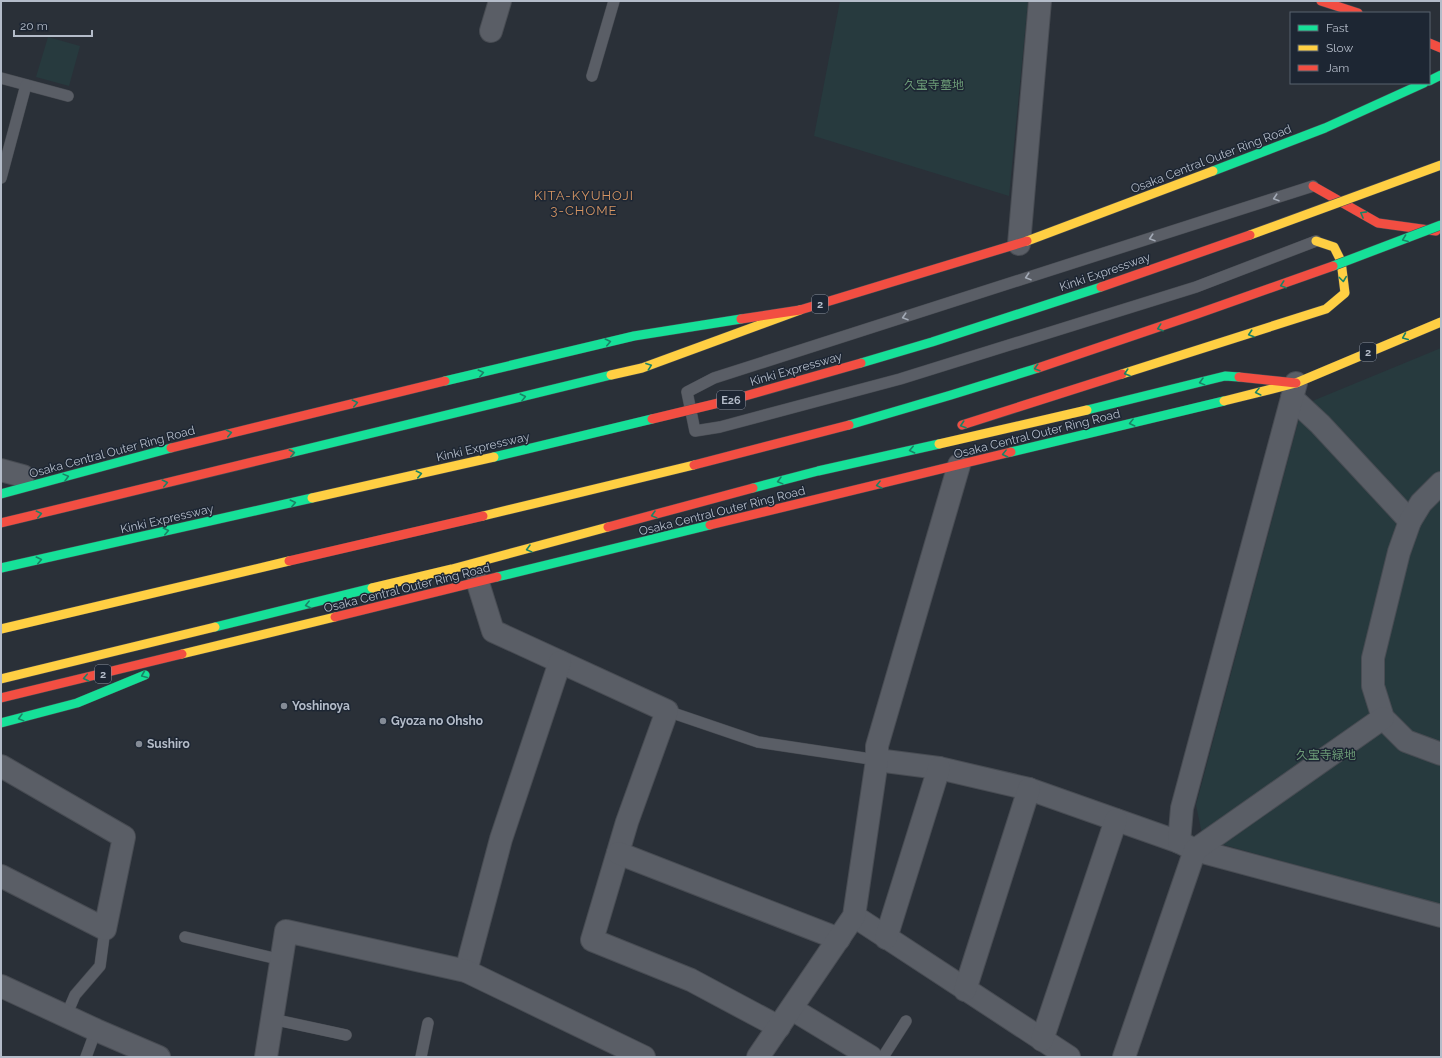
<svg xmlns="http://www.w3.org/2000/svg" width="1442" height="1058" font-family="Raleway,'Noto Sans JP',sans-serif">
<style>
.green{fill:#273a3e}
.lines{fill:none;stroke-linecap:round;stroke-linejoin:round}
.lane-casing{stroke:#484c53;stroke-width:12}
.street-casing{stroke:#484c53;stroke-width:24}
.fast-casing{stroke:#484c53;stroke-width:10}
.slow-casing{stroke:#484c53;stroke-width:10}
.jam-casing{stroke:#484c53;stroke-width:10}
.lane{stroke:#5a5e66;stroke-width:11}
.street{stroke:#5a5e66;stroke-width:22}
.fast{stroke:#16e098;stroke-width:9}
.slow{stroke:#ffcf43;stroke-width:9}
.jam{stroke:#f24e42;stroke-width:9}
.fast-bridge-casing{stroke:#474c53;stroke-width:10;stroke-linecap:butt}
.slow-bridge-casing{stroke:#474c53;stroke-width:10;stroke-linecap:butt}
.jam-bridge-casing{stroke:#474c53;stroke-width:10;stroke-linecap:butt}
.fast-bridge{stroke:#16e098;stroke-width:9}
.slow-bridge{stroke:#ffcf43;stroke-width:9}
.jam-bridge{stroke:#f24e42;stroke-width:9}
.oneway{stroke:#a2a9b5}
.oneway2{stroke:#1a8366}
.poi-dot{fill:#848b96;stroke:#1d2633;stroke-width:1.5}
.labels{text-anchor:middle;stroke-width:3;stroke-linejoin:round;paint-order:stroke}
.shield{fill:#1d2633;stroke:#878f9c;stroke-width:1}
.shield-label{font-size:11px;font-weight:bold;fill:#b4bcc9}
.park-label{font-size:12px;fill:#6b9a76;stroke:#1d2633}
.street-label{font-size:12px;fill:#b4bcc9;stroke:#1d2633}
.poi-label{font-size:12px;font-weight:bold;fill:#b4bcc9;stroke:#1d2633;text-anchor:start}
.neighbourhood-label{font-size:13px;letter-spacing:1px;fill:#d59563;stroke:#1d2633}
</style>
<rect width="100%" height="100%" fill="#2a3038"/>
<!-- green -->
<g class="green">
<path d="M840,1H1028L1009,196L814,136Z"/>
<path d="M48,37L80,46L69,86L36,77Z"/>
<path d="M1441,348V906L1203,839L1196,805L1300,415L1310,402Z"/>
</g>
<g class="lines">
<defs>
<g id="lane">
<path d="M592,76L614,1"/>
<path d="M1,78L68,96"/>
<path d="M1,178L26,85"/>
<path d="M1313,186L714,378L687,392L695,431L720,427L900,379L1196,287L1316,241"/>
<path d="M667,711L758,742L877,760"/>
<path d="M185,937L282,960"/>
<path d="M66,1016L75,995L100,966L105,929"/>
<path d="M272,1019L346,1035"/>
<path d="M86,1057L96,1030"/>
<path d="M421,1057L428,1023"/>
<path d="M883,1057L906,1021"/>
</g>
<g id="street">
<path d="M491,31L500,1"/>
<path d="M1019,244L1040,1"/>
<path d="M1292,398L1320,424L1410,521"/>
<path d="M1,470L23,476"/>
<path d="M1441,483L1421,503L1410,521L1399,552L1373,658V686L1383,718L1406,741L1441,754"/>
<path d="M478,583L493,631L667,711L627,822L592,940L691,980L779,1027"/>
<path d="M877,760L939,768L1029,789L1179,842L1195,850L1441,916"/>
<path d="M1,766L124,837L105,929L1,876"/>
<path d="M1179,842L1182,808L1296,383"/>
<path d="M618,853L839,939"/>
<path d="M854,916L1069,1057"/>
<path d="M886,938L939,768"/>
<path d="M466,971L501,839L560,662"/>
<path d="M1,986L96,1030L159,1057"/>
<path d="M965,990L1029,789"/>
<path d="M792,1009L871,1057"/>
<path d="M1042,1040L1116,820"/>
<path d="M266,1057L286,931L466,971L644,1057"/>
<path d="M758,1057L854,916L877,760V746L959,465"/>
<path d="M1124,1057L1195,850L1383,718"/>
</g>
<g id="fast">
<path d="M1429,81L1441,75"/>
<path d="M1213,171L1325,128L1424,83"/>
<path d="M445,381L634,336L741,319"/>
<path d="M1087,410L1225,376L1239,377"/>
<path d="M1011,452L1224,401"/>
<path d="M290,453L611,375"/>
<path d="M753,488L818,471L939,444"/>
<path d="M1,494L171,448"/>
<path d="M497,577L710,525"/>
<path d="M215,627L372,588"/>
<path d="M1,723L77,703L145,675"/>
</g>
<g id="slow">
<path d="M1027,241L1213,171"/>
<path d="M1122,374L1326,309L1345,293L1341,261L1334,247L1316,241"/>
<path d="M611,375L642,368L800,310"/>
<path d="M1224,401L1296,383L1441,322"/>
<path d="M939,444L1087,410"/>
<path d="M372,588L452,569L608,527"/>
<path d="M182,654L335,617"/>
<path d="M1,679L215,627"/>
</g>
<g id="jam">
<path d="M1321,1L1358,13"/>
<path d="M1429,43L1441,48"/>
<path d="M1313,186L1378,223L1436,231"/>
<path d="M741,319L800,310L1027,241"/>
<path d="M1239,377L1296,383"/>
<path d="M962,425L1122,374"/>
<path d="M171,448L445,381"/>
<path d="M1,523L290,453"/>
<path d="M710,525L1011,452"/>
<path d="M608,527L753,488"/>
<path d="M335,617L497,577"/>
<path d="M1,698L182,654"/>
</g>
</defs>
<!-- lane casing -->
<use href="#lane" class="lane-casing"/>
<!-- street casing -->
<use href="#street" class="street-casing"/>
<!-- fast casing -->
<use href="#fast" class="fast-casing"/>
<!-- slow casing -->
<use href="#slow" class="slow-casing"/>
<!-- jam casing -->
<use href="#jam" class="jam-casing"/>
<!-- lane -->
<use href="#lane" class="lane"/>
<!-- street -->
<use href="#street" class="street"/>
<!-- fast -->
<use href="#fast" class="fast"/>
<!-- slow -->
<use href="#slow" class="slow"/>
<!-- jam -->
<use href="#jam" class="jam"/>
<defs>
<g id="fast-bridge">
<path d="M1333,266L1441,225"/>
<path d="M861,363L932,342L1101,287"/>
<path d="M849,425L951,395L1038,368"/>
<path d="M494,457L652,419"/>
<path d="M1,568L312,498"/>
</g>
<g id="slow-bridge">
<path d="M1250,235L1441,165"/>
<path d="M312,498L494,457"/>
<path d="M483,516L694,465"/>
<path d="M1,629L289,561"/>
</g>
<g id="jam-bridge">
<path d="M1101,287L1250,235"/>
<path d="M1038,368L1197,314L1333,266"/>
<path d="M652,419L731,400L861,363"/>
<path d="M694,465L849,425"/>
<path d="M289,561L483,516"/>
</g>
</defs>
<!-- fast-bridge casing -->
<use href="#fast-bridge" class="fast-bridge-casing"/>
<!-- slow-bridge casing -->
<use href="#slow-bridge" class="slow-bridge-casing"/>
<!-- jam-bridge casing -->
<use href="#jam-bridge" class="jam-bridge-casing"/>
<!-- fast-bridge -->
<use href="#fast-bridge" class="fast-bridge"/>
<!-- slow-bridge -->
<use href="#slow-bridge" class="slow-bridge"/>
<!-- jam-bridge -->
<use href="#jam-bridge" class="jam-bridge"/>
</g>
<!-- one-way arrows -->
<defs><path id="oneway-chevron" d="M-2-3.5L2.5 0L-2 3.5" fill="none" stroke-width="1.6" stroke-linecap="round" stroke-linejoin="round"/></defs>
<g class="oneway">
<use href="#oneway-chevron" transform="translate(1276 198) rotate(162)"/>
<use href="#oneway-chevron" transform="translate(1152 238) rotate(162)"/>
<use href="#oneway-chevron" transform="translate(1028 277) rotate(162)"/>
<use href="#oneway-chevron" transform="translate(905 317) rotate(162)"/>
</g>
<g class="oneway2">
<use href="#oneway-chevron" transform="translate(1363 214) rotate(-151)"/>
<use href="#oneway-chevron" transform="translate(1405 239) rotate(159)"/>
<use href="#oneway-chevron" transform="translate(1343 279) rotate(83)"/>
<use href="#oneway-chevron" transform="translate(1283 285) rotate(161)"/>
<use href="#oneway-chevron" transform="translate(1160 328) rotate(161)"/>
<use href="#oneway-chevron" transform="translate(1251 334) rotate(162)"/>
<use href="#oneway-chevron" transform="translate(1405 337) rotate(157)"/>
<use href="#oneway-chevron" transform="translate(608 342) rotate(-13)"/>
<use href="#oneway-chevron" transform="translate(649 366) rotate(-20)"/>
<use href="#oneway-chevron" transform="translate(1037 368) rotate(162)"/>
<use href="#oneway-chevron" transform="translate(481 373) rotate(-13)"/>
<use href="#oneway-chevron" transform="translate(1127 373) rotate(162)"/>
<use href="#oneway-chevron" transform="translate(1202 382) rotate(165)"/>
<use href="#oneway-chevron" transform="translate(1258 392) rotate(166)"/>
<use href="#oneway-chevron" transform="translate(523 397) rotate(-14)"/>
<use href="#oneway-chevron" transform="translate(355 403) rotate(-13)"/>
<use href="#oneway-chevron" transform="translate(1132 423) rotate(166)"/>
<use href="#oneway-chevron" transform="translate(963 425) rotate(162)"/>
<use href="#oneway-chevron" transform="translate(229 433) rotate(-13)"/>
<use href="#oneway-chevron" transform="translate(912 450) rotate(167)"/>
<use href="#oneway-chevron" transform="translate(292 453) rotate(-13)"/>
<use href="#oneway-chevron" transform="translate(1005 454) rotate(166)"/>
<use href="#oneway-chevron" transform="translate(419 474) rotate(-13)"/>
<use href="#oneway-chevron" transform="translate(66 477) rotate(-15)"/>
<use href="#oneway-chevron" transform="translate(780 481) rotate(165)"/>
<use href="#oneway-chevron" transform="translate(165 483) rotate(-13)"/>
<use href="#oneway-chevron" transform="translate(879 485) rotate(166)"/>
<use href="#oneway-chevron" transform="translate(293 503) rotate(-13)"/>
<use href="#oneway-chevron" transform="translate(39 514) rotate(-13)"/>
<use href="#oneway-chevron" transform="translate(654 515) rotate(165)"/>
<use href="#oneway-chevron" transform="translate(166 531) rotate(-13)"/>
<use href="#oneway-chevron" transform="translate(529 549) rotate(165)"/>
<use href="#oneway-chevron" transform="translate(39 560) rotate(-13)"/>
<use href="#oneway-chevron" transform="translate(308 605) rotate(166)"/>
<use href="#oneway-chevron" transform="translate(144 675) rotate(157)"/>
<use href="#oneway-chevron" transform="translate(86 678) rotate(167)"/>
<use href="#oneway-chevron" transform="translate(21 718) rotate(165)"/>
</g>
<!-- markers -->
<g class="poi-dot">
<circle cx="284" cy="706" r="4"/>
<circle cx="383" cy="721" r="4"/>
<circle cx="139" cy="744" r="4"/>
</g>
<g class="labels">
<!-- shield labels -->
<g class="shield">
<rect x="812" y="295" width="16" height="18" rx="3"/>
<rect x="1360" y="343" width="16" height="18" rx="3"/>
<rect x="717" y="391" width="28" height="18" rx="3"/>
<rect x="95" y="665" width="16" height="18" rx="3"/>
</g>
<g class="shield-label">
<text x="820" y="308">2</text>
<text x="1368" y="356">2</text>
<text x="731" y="404">E26</text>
<text x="103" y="678">2</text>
</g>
<!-- park labels -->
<g class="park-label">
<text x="934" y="89">久宝寺墓地</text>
<text x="1326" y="759">久宝寺緑地</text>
</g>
<!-- street labels -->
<g class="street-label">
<text transform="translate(1211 159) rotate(-21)" y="4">Osaka Central Outer Ring Road</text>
<text transform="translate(1105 272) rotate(-19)" y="4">Kinki Expressway</text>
<text transform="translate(796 369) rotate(-16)" y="4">Kinki Expressway</text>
<text transform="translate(1037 434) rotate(-14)" y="4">Osaka Central Outer Ring Road</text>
<text transform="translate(483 447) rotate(-13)" y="4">Kinki Expressway</text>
<text transform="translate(112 452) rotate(-15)" y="4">Osaka Central Outer Ring Road</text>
<text transform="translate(722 511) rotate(-14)" y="4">Osaka Central Outer Ring Road</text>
<text transform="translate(167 519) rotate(-13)" y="4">Kinki Expressway</text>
<text transform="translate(407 588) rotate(-14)" y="4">Osaka Central Outer Ring Road</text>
</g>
<!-- poi labels -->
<g class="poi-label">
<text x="292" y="710">Yoshinoya</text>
<text x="391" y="725">Gyoza no Ohsho</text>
<text x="147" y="748">Sushiro</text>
</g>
<!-- neighbourhood labels -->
<g class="neighbourhood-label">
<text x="584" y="200">KITA-KYUHOJI<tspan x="584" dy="15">3-CHOME</tspan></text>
</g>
</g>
<!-- border -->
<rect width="1442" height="1058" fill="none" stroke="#b4bcc9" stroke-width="4"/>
<!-- legend -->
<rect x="1290" y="12" width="140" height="72" fill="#1d2633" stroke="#59626f"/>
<rect x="1298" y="25" width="20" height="6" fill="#16e098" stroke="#59626f"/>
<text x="1326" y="32" font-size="12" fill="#b4bcc9">Fast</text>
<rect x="1298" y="45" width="20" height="6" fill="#ffcf43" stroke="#59626f"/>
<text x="1326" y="52" font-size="12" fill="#b4bcc9">Slow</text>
<rect x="1298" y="65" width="20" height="6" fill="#f24e42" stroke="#59626f"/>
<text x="1326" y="72" font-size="12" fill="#b4bcc9">Jam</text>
<!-- scale -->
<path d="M14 30v6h78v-6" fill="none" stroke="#b4bcc9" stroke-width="2"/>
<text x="20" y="30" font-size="12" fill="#b4bcc9" stroke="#1d2633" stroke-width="3" paint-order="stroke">20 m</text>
</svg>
